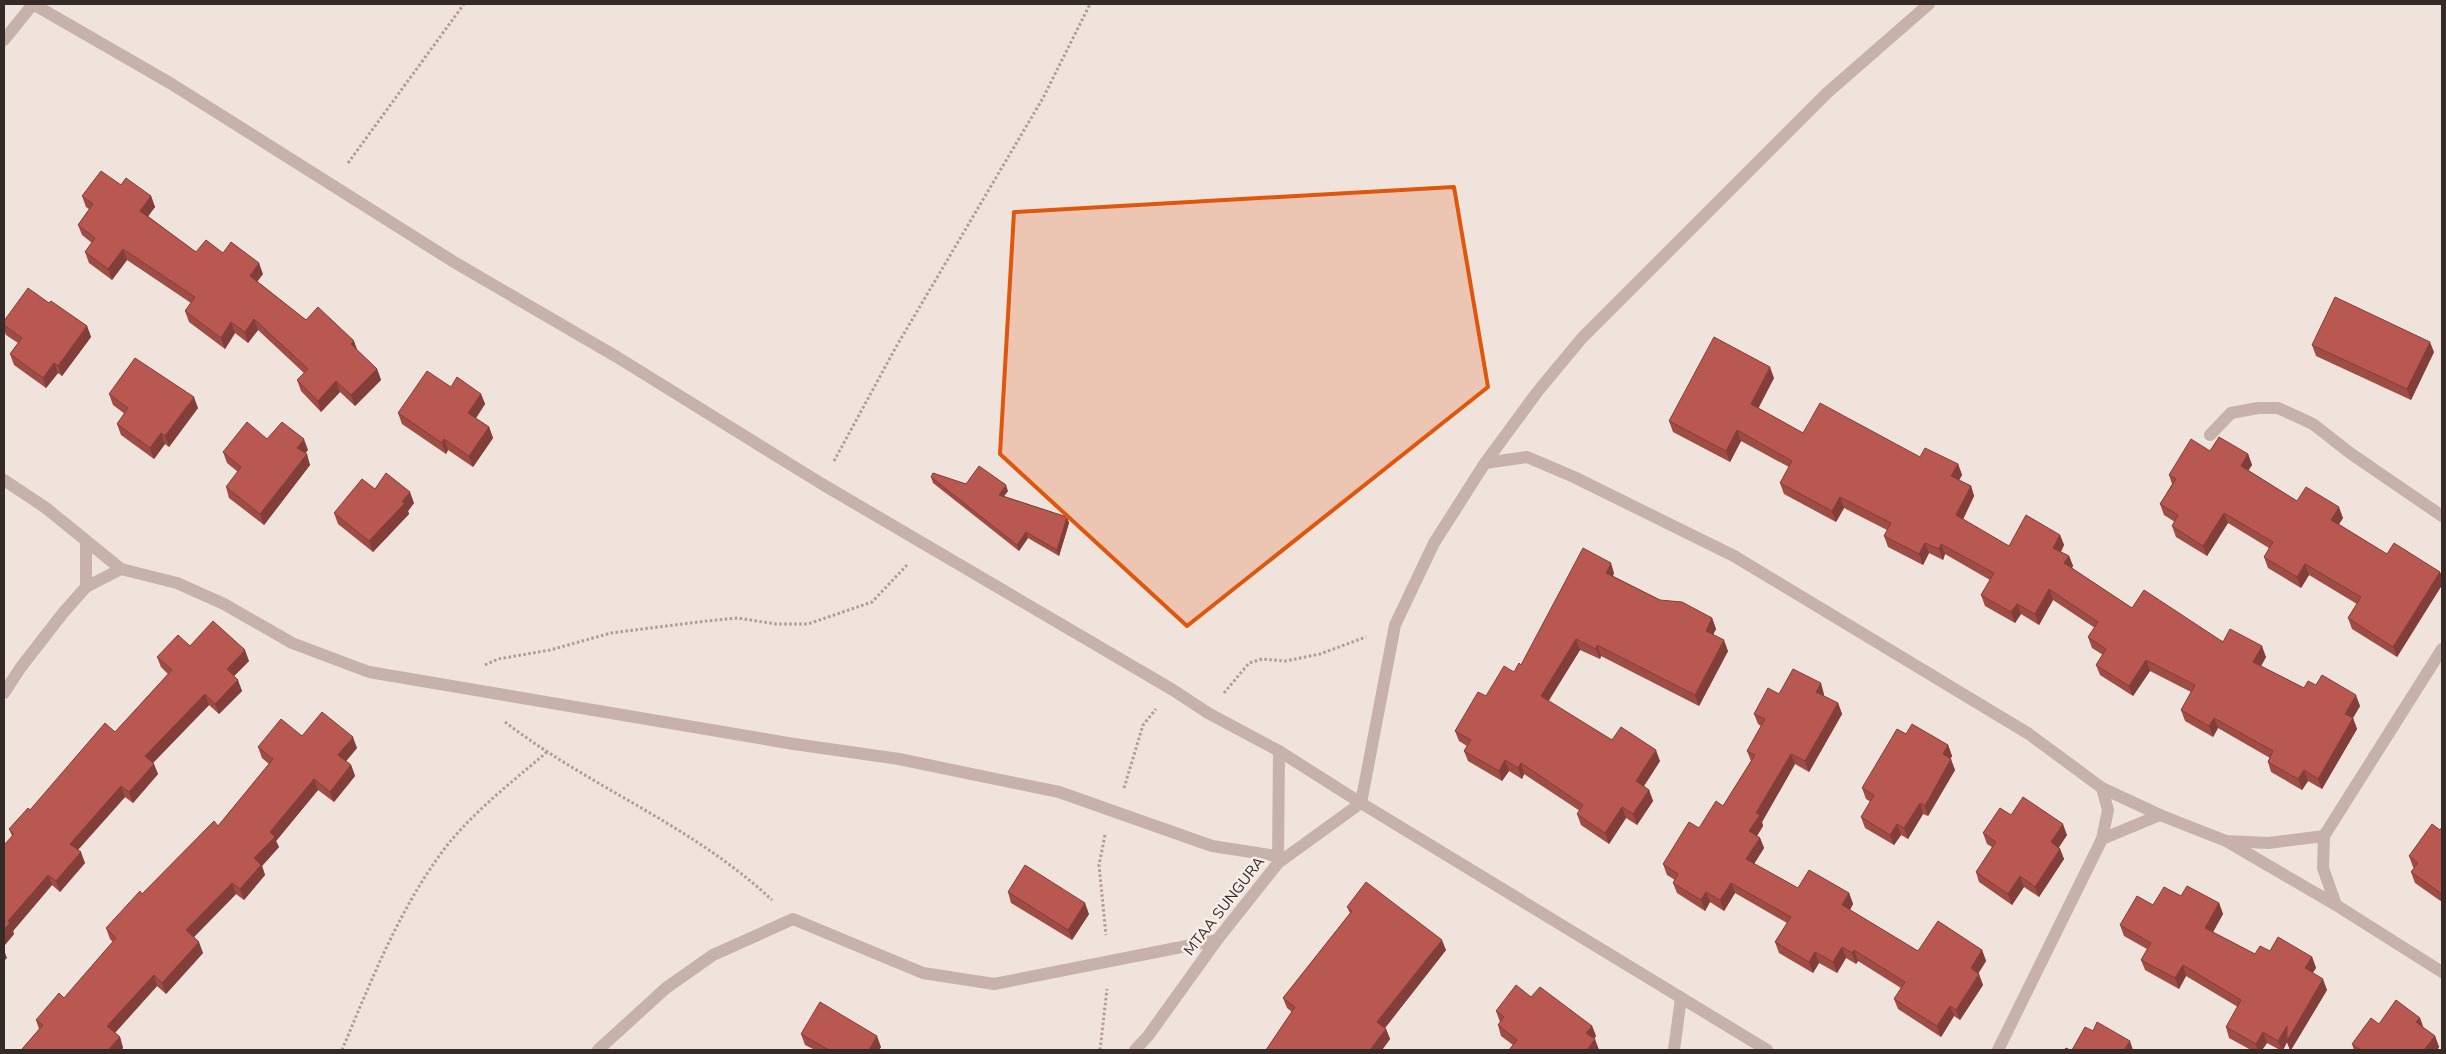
<svg xmlns="http://www.w3.org/2000/svg" width="2446" height="1054" font-family="'Nunito Sans',sans-serif">
<style>
.lines{fill:none;stroke-linecap:round;stroke-linejoin:round}
.path{stroke:#b29c94;stroke-width:3;stroke-dasharray:2.5 2.5;stroke-linecap:butt}
.street{stroke:#c6b2aa;stroke-width:12}
.wall{fill:#9f4c45}
.shaded-wall{fill:#823e38}
.building{fill:#b95850;stroke:#823e38}
.marked{fill:#df570d;fill-opacity:0.2;stroke:#df570d;stroke-width:4;stroke-linejoin:round}
.labels{text-anchor:middle;stroke-width:5;stroke-linejoin:round;paint-order:stroke}
.street-label{font-size:15px;fill:#342a28;stroke:#f7eee8}
</style>
<rect width="100%" height="100%" fill="#efe3dc"/>
<g class="lines">
<!-- path -->
<g class="path">
<path d="M348,163L464,4"/>
<path d="M834,461L896,347L1043,98L1090,4"/>
<path d="M485,665L498,659L550,650L611,633L706,621L738,618L776,624H808L872,602L907,565"/>
<path d="M1224,693L1249,663L1262,659L1285,661L1320,654L1366,637"/>
<path d="M505,722C591,788 692,825 772,900"/>
<path d="M1124,788L1143,725L1156,709"/>
<path d="M1105,835L1099,865L1106,935"/>
<path d="M342,1050C371,981 399,909 445,848C474,811 512,782 547,752"/>
<path d="M1100,1050L1107,989"/>
</g>
<!-- street -->
<g class="street">
<path d="M33,4L170,83L454,262L617,357L822,484L1173,690L1208,713L1279,751L1361,803L1767,1050"/>
<path d="M4,40L33,4"/>
<path d="M2210,435L2231,413L2258,408H2278L2313,424L2350,453L2442,516"/>
<path d="M1485,463L1527,457L1574,477L1734,556L2029,734L2102,788L2108,810L2102,839L1998,1050"/>
<path d="M4,480L46,508L121,569L177,583L224,604L292,643L369,672L794,744L899,759L1059,792L1212,846L1277,856"/>
<path d="M86,543V587"/>
<path d="M2442,649L2324,836L2323,868L2336,905L2442,972"/>
<path d="M4,693L21,667L63,613L86,587L121,569"/>
<path d="M2102,788L2160,815L2226,841L2268,843L2324,836"/>
<path d="M2102,839L2160,815"/>
<path d="M2228,842L2336,905"/>
<path d="M1278,863L1279,751"/>
<path d="M598,1050L666,988L713,955L793,919L923,973L994,984L1217,940"/>
<path d="M1135,1050L1148,1036L1217,940L1278,863L1361,803L1395,625L1434,543L1485,463L1538,391L1582,338L1827,93L1929,4"/>
<path d="M1674,1050L1681,998"/>
</g>
</g>
<!-- wall -->
<g class="wall">
<path d="M121,185L151,196L155,207L148,216L196,252L223,253L263,274L257,281L306,320L357,350L377,369L381,380L355,406L340,392L321,412L301,391L297,380L304,373L258,330L248,343L235,333L225,349L189,322L185,311L191,303L127,260L112,280L89,263L85,252L92,243L82,235L78,225L89,209L86,207L82,196Z"/>
<path d="M49,303L87,326L91,337L62,376L58,373L46,388L14,365L10,354L18,343L6,335L4,330V321Z"/>
<path d="M2312,345L2434,352L2411,400L2316,356Z"/>
<path d="M1774,378L1758,408L1803,433L1920,457L1958,464L1962,475L1959,480L1971,486L1974,496L1963,519L2009,546L2060,535L2064,545L2061,552L2069,556L2073,566L2072,568L2132,608L2266,657L2261,666L2304,688L2360,706L2353,718L2357,729L2322,789L2308,781L2302,790L2271,772L2268,762L2270,758L2218,728L2213,737L2185,721L2181,710L2191,692L2150,671L2133,696L2100,675L2096,665L2103,655L2092,648L2088,637L2095,628L2053,600L2039,625L2021,614L2015,623L1985,606L1981,595L1990,580L1945,554L1943,560L1929,553L1923,565L1888,547L1884,536L1887,530L1844,508L1836,522L1784,494L1780,483L1789,467L1741,441L1730,462L1673,432L1669,421Z"/>
<path d="M451,387L481,394L485,404L476,418L489,427L493,438L473,467L448,450L446,454L402,424L398,413Z"/>
<path d="M109,394L198,408L169,447L165,444L154,459L121,435L117,424L125,414L113,405Z"/>
<path d="M267,439L308,450L305,453L310,465L264,525L229,498L226,487L238,472L227,463L223,452Z"/>
<path d="M2210,451L2248,454L2252,465L2248,470L2297,501L2343,518L2339,524L2387,554L2440,572L2442,578V585L2397,657L2352,629L2348,618L2357,604L2309,575L2301,588L2268,568L2264,557L2269,548L2228,523L2207,556L2176,537L2172,526L2175,522L2164,515L2160,504L2172,484L2169,475Z"/>
<path d="M931,477L1008,491L1004,496L1067,517L1069,523L1059,556L1028,538L1019,551L933,483Z"/>
<path d="M375,489L414,503L408,511L409,514L373,552L338,524L334,513Z"/>
<path d="M1614,573L1613,576L1660,600L1712,618L1716,629L1713,634L1728,651L1699,706L1601,656L1600,659L1580,650L1548,701L1612,740L1660,761L1644,786L1649,790L1653,801L1637,825L1626,818L1609,844L1581,825L1577,814L1580,811L1524,774L1522,779L1509,771L1502,781L1468,761L1464,751L1467,746L1459,741L1455,731L1486,696L1514,672Z"/>
<path d="M190,646L249,661L234,676L242,691L219,714L209,705L153,763L158,774L133,803L125,797L78,850L85,863L60,892L52,885L13,931L14,934L4,946L12,836L9,829L115,732L168,674L161,667L157,657Z"/>
<path d="M1779,694H1824V696L1838,703L1842,714L1809,772L1795,764L1762,822L1763,826L1757,836L1760,838L1764,848L1754,864L1798,888L1849,893L1853,904L1850,910L1918,951L1982,950L1986,961L1978,973L1983,985L1960,1020L1954,1016L1941,1037L1898,1009L1894,999L1901,988L1858,961L1856,964L1846,958L1837,973L1819,963L1813,973L1779,953L1775,942L1787,923L1735,893L1724,911L1710,902L1705,911L1677,893L1673,883L1675,880L1667,875L1663,864L1699,828L1723,806L1751,761L1747,751L1761,726L1758,724L1754,714Z"/>
<path d="M1906,734L1948,745L1952,756L1950,759L1955,770L1928,816L1923,814L1908,839L1901,835L1894,845L1865,828L1861,817L1871,802L1866,799L1862,788Z"/>
<path d="M302,736L357,748L346,761L351,765L355,776L334,802L318,790L276,841L279,847L262,866L265,875L244,900L236,894L194,937L203,953L166,994L157,986L115,1033L120,1037L123,1048L121,1050H22V1049L39,1029L36,1020L64,998L113,942L110,939L106,928L142,894L218,826L269,764L262,758L258,747Z"/>
<path d="M2011,815L2067,835L2059,847L2060,849L2064,859L2039,897L2024,887L2012,905L1979,882L1976,872L1992,847L1987,844L1983,833Z"/>
<path d="M2442,827V902L2415,883L2411,872L2414,868L2413,867L2409,856L2440,830Z"/>
<path d="M1008,892L1089,914L1072,940L1011,903Z"/>
<path d="M2181,896L2219,903L2223,914L2213,932L2255,954L2270,951L2312,957L2316,968L2312,973L2327,990L2291,1050H2290L2287,1042L2283,1050H2280L2267,1043L2262,1050H2251L2229,1038L2226,1027L2238,1007L2186,976L2179,989L2145,970L2141,960L2147,949L2124,936L2120,925L2153,905Z"/>
<path d="M1347,907L1446,950L1385,1028L1386,1029L1390,1039L1382,1050H1266L1292,1012L1287,1008L1283,998L1350,913Z"/>
<path d="M1531,997L1592,1026L1596,1036L1594,1039L1599,1050H1509L1513,1045L1501,1036L1498,1025L1500,1022L1496,1011Z"/>
<path d="M2420,1018L2423,1028L2435,1036L2439,1047L2437,1050H2354L2352,1044L2379,1024Z"/>
<path d="M801,1034L881,1047L879,1050H815L805,1045Z"/>
</g>
<!-- shaded-wall -->
<g class="shaded-wall">
<path d="M151,196L155,207L144,222L140,211Z"/>
<path d="M123,249L127,260L112,280L108,269Z"/>
<path d="M259,263L263,274L254,286L250,276Z"/>
<path d="M254,319L258,330L248,343L245,332Z"/>
<path d="M231,322L235,333L225,349L221,338Z"/>
<path d="M87,326L91,337L62,376L58,366Z"/>
<path d="M354,341L358,352L351,344Z"/>
<path d="M2430,342L2434,352L2411,400L2407,389Z"/>
<path d="M54,363L58,373L46,388L43,378Z"/>
<path d="M1770,367L1774,378L1755,415L1751,404Z"/>
<path d="M377,369L381,380L355,406L351,395Z"/>
<path d="M336,381L340,392L321,412L318,401Z"/>
<path d="M481,394L485,404L472,424L468,413Z"/>
<path d="M194,397L198,408L169,447L165,436Z"/>
<path d="M489,427L493,438L473,467L469,456Z"/>
<path d="M1737,430L1741,441L1730,462L1726,451Z"/>
<path d="M161,433L165,444L154,459L150,448Z"/>
<path d="M304,439L308,450L301,458L297,448Z"/>
<path d="M444,439L448,450L446,454L442,443Z"/>
<path d="M307,454L310,465L264,525L260,514Z"/>
<path d="M2248,454L2252,465L2245,476L2241,466Z"/>
<path d="M1958,464L1962,475L1955,487L1951,476Z"/>
<path d="M1006,485L1008,491L1001,500L999,495Z"/>
<path d="M1971,486L1974,496L1960,526L1956,515Z"/>
<path d="M410,492L414,503L408,511L409,514L373,552L369,541Z"/>
<path d="M1840,497L1844,508L1836,522L1832,511Z"/>
<path d="M2339,507L2343,518L2335,530L2331,520Z"/>
<path d="M2224,513L2228,523L2207,556L2203,546Z"/>
<path d="M1067,517L1069,523L1059,556L1057,550Z"/>
<path d="M1026,532L1028,538L1019,551L1017,545Z"/>
<path d="M2060,535L2064,545L2057,558L2053,548Z"/>
<path d="M1925,543L1929,553L1923,565L1919,554Z"/>
<path d="M1941,544L1945,554L1943,560L1939,549Z"/>
<path d="M2069,556L2073,566L2068,574L2064,563Z"/>
<path d="M1611,563L1614,573L1610,583L1606,573Z"/>
<path d="M2305,564L2309,575L2301,588L2297,577Z"/>
<path d="M2440,572L2442,578V585L2397,657L2393,647Z"/>
<path d="M2049,589L2053,600L2039,625L2035,614Z"/>
<path d="M2017,604L2021,614L2015,623L2011,612Z"/>
<path d="M1712,618L1716,629L1710,641L1706,631Z"/>
<path d="M1576,639L1580,650L1545,707L1541,696Z"/>
<path d="M1724,640L1728,651L1699,706L1695,695Z"/>
<path d="M1597,645L1601,656L1600,659L1596,649Z"/>
<path d="M2262,646L2266,657L2257,673L2253,662Z"/>
<path d="M245,650L249,661L230,680L227,669Z"/>
<path d="M2146,660L2150,671L2133,696L2129,686Z"/>
<path d="M238,680L242,691L219,714L215,704Z"/>
<path d="M1821,683L1824,694L1820,702L1816,692Z"/>
<path d="M205,694L209,705L149,767L145,756Z"/>
<path d="M2356,695L2360,706L2349,724L2345,714Z"/>
<path d="M1838,703L1842,714L1809,772L1805,761Z"/>
<path d="M2214,718L2218,728L2213,737L2209,726Z"/>
<path d="M2353,718L2357,729L2322,789L2318,779Z"/>
<path d="M353,737L357,748L342,766L338,755Z"/>
<path d="M1948,745L1952,756L1947,765L1943,754Z"/>
<path d="M1656,750L1660,761L1640,792L1636,781Z"/>
<path d="M1791,754L1795,764L1762,822L1763,826L1753,842L1749,831L1756,813Z"/>
<path d="M1951,759L1955,770L1928,816L1925,806Z"/>
<path d="M1505,760L1509,771L1502,781L1499,771Z"/>
<path d="M1521,763L1524,774L1522,779L1518,768Z"/>
<path d="M154,764L158,774L133,803L129,792Z"/>
<path d="M351,765L355,776L334,802L330,792Z"/>
<path d="M2304,770L2308,781L2302,790L2298,779Z"/>
<path d="M314,779L318,790L276,841L279,847L262,866L265,875L244,900L240,889L254,858L270,832Z"/>
<path d="M121,786L125,797L74,854L70,844Z"/>
<path d="M1649,790L1653,801L1637,825L1633,814Z"/>
<path d="M1920,803L1923,814L1908,839L1904,828Z"/>
<path d="M1622,807L1626,818L1609,844L1605,833Z"/>
<path d="M1897,824L1901,835L1894,845L1890,835Z"/>
<path d="M2063,824L2067,835L2055,853L2051,842Z"/>
<path d="M1760,838L1764,848L1750,870L1746,859Z"/>
<path d="M2060,849L2064,859L2039,897L2035,887Z"/>
<path d="M81,852L85,863L60,892L56,881Z"/>
<path d="M48,875L52,885L13,931L14,934L4,946V930L8,921Z"/>
<path d="M2020,876L2024,887L2012,905L2008,894Z"/>
<path d="M232,883L236,894L190,941L186,930Z"/>
<path d="M1731,883L1735,893L1724,911L1720,900Z"/>
<path d="M1706,892L1710,902L1705,911L1701,900Z"/>
<path d="M1849,893L1853,904L1846,916L1842,905Z"/>
<path d="M1085,903L1089,914L1072,940L1068,930Z"/>
<path d="M2219,903L2223,914L2209,939L2205,928Z"/>
<path d="M1442,940L1446,950L1381,1033L1377,1022Z"/>
<path d="M199,942L203,953L166,994L162,983Z"/>
<path d="M1842,947L1846,958L1837,973L1833,962Z"/>
<path d="M4,950L7,958L4,961Z"/>
<path d="M1854,950L1858,961L1856,964L1852,953Z"/>
<path d="M1982,950L1986,961L1975,979L1971,968Z"/>
<path d="M1815,952L1819,963L1813,973L1809,962Z"/>
<path d="M2312,957L2316,968L2309,979L2305,968Z"/>
<path d="M2183,965L2186,976L2179,989L2175,978Z"/>
<path d="M1979,974L1983,985L1960,1020L1956,1010Z"/>
<path d="M154,975L157,986L111,1037L107,1026Z"/>
<path d="M2323,979L2327,990L2291,1050H2290L2287,1042L2283,1050H2282L2278,1041L2287,1026Z"/>
<path d="M1950,1006L1954,1016L1941,1037L1937,1026Z"/>
<path d="M2420,1018L2424,1029L2416,1022Z"/>
<path d="M1592,1026L1596,1036L1590,1044L1586,1033Z"/>
<path d="M1386,1029L1390,1039L1382,1050H1370Z"/>
<path d="M2263,1032L2267,1043L2262,1050H2258L2256,1044Z"/>
<path d="M877,1036L881,1047L879,1050H869Z"/>
<path d="M2435,1036L2439,1047L2437,1050H2424Z"/>
<path d="M120,1037L123,1048L121,1050H108Z"/>
<path d="M1595,1039L1599,1050H1587Z"/>
<path d="M2130,1041L2133,1050H2124Z"/>
</g>
<!-- building -->
<g class="building">
<path d="M101,171L121,185L126,178L151,196L140,211L196,252L206,240L223,253L231,242L259,263L250,276L306,320L318,307L354,341L351,344L377,369L351,395L336,381L318,401L297,380L308,369L254,319L245,332L231,322L221,338L185,311L195,297L123,249L108,269L85,252L95,238L78,225L93,204L82,196Z"/>
<path d="M28,288L49,303L51,301L87,326L58,366L54,363L43,378L10,354L22,338L4,325V321Z"/>
<path d="M2335,297L2430,342L2407,389L2312,345Z"/>
<path d="M1714,337L1770,367L1751,404L1803,433L1820,403L1920,457L1925,448L1958,464L1951,476L1971,486L1956,515L2009,546L2026,515L2060,535L2053,548L2069,556L2064,563L2132,608L2144,590L2223,642L2230,629L2262,646L2253,662L2304,688L2308,681L2316,685L2322,675L2356,695L2345,714L2353,718L2318,779L2304,770L2298,779L2268,762L2273,751L2214,718L2209,726L2181,710L2195,685L2146,660L2129,686L2096,665L2106,649L2088,637L2098,622L2049,589L2035,614L2017,604L2011,612L1981,595L1994,573L1941,544L1939,549L1925,543L1919,554L1884,536L1891,523L1840,497L1832,511L1780,483L1792,461L1737,430L1726,451L1669,421Z"/>
<path d="M135,358L194,397L165,436L161,433L150,448L117,424L128,408L109,394Z"/>
<path d="M427,371L451,387L457,377L481,394L468,413L489,427L469,456L444,439L442,443L398,413Z"/>
<path d="M247,422L267,439L282,422L304,439L297,448L307,454L260,514L226,487L241,467L223,452Z"/>
<path d="M2219,437L2248,454L2241,466L2297,501L2306,487L2339,507L2331,520L2387,554L2394,543L2440,572L2393,647L2348,618L2361,597L2305,564L2297,577L2264,557L2273,542L2224,513L2203,546L2172,526L2178,515L2160,504L2176,479L2169,475L2191,439L2210,451Z"/>
<path d="M979,466L1006,485L999,495L1067,517L1057,550L1026,532L1017,545L931,477L933,473L966,484Z"/>
<path d="M386,473L410,492L402,502L405,503L369,541L334,513L362,479L375,489Z"/>
<path d="M1583,548L1611,563L1606,573L1660,600L1682,602L1712,618L1706,631L1724,640L1695,695L1597,645L1596,649L1576,639L1541,696L1612,740L1621,727L1656,750L1636,781L1649,790L1633,814L1622,807L1605,833L1577,814L1583,805L1521,763L1518,768L1505,760L1499,771L1464,751L1471,740L1455,731L1478,692L1486,696L1504,666L1514,672L1519,663L1521,665Z"/>
<path d="M213,621L245,650L227,669L238,680L215,704L205,694L145,756L154,764L129,792L121,786L70,844L81,852L56,881L48,875L8,921L10,923L4,930V845L14,834L9,829L28,808L30,810L105,723L115,732L172,670L157,657L178,635L190,646Z"/>
<path d="M1793,669L1821,683L1816,692L1838,703L1805,761L1791,754L1756,813L1760,815L1749,831L1760,838L1746,859L1798,888L1809,870L1849,893L1842,905L1918,951L1938,921L1982,950L1971,968L1979,974L1956,1010L1950,1006L1937,1026L1894,999L1905,982L1854,950L1852,953L1842,947L1833,962L1815,952L1809,962L1775,942L1791,917L1731,883L1720,900L1706,892L1701,900L1673,883L1678,874L1663,864L1689,822L1699,828L1716,801L1723,806L1755,755L1747,751L1765,719L1754,714L1768,688L1779,694Z"/>
<path d="M322,712L353,737L338,755L351,765L330,792L314,779L270,832L275,837L254,858L261,865L240,889L232,883L186,930L199,942L162,983L154,975L107,1026L120,1037L108,1050H23L22,1049L43,1025L36,1020L59,993L64,998L116,938L106,928L140,891L142,894L214,821L218,826L273,759L258,747L281,719L302,736Z"/>
<path d="M1912,724L1948,745L1943,754L1951,759L1925,806L1920,803L1904,828L1897,824L1890,835L1861,817L1874,795L1862,788L1897,729L1906,734Z"/>
<path d="M2023,797L2063,824L2051,842L2060,849L2035,887L2020,876L2008,894L1976,872L1996,842L1983,833L2000,808L2011,815Z"/>
<path d="M2432,824L2440,830L2442,827V894L2411,872L2418,863L2409,856Z"/>
<path d="M1025,865L1085,903L1068,930L1008,892Z"/>
<path d="M1366,882L1442,940L1377,1022L1386,1029L1370,1050H1266L1295,1007L1283,998L1352,911L1347,907Z"/>
<path d="M2187,886L2219,903L2205,928L2255,954L2260,946L2270,951L2278,937L2312,957L2305,968L2323,979L2287,1041V1026L2278,1041L2263,1032L2256,1044L2226,1027L2241,1000L2183,965L2175,978L2141,960L2151,943L2120,925L2137,896L2153,905L2164,887L2181,896Z"/>
<path d="M1516,985L1531,997L1540,987L1592,1026L1586,1033L1595,1039L1587,1050H1509L1517,1040L1498,1025L1504,1017L1496,1011Z"/>
<path d="M2396,1000L2420,1018L2416,1022L2435,1036L2424,1050H2361L2352,1044L2371,1018L2379,1024Z"/>
<path d="M820,1002L877,1036L869,1050H829L801,1034Z"/>
<path d="M2097,1022L2130,1041L2124,1050H2072L2085,1027L2093,1031Z"/>
<path d="M2066,1048L2070,1050H2064Z"/>
</g>
<!-- marked area -->
<path class="marked" d="M1454,187L1488,387L1187,626L1000,454L1014,212Z"/>
<g class="labels">
<!-- street labels -->
<g class="street-label">
<text transform="translate(1224 906) rotate(-52)" y="5">MTAA SUNGURA</text>
</g>
</g>
<!-- border -->
<rect width="2446" height="1054" fill="none" stroke="#342a28" stroke-width="10"/>
</svg>
